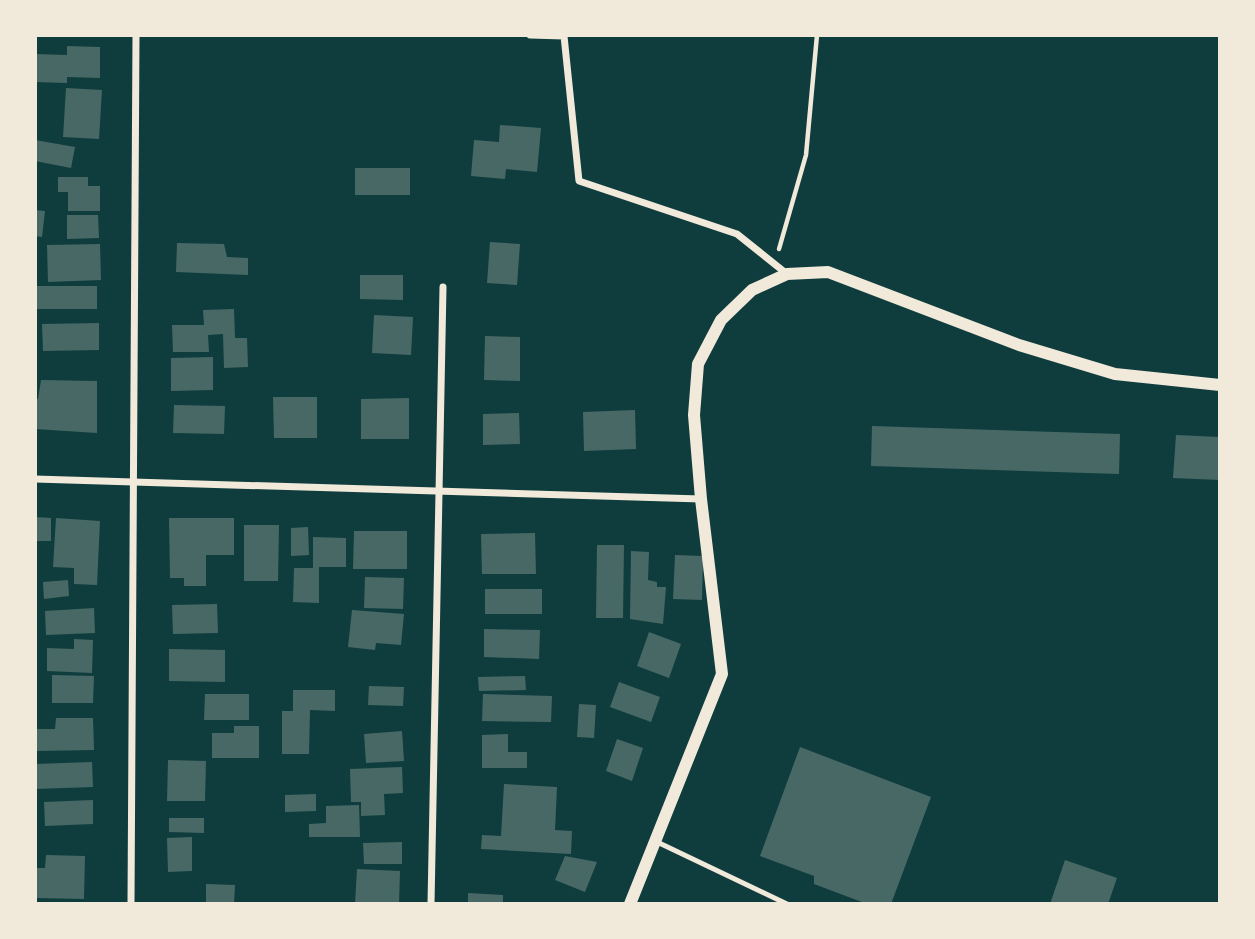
<svg xmlns="http://www.w3.org/2000/svg" width="1255" height="939" font-family="'Open Sans',sans-serif">
<style>
.building{fill:#486865}
.lines{fill:none;stroke-linecap:round;stroke-linejoin:round}
.path{stroke:#f1e9da;stroke-width:4.5}
.service{stroke:#f1e9da;stroke-width:5}
.minor{stroke:#f1e9da;stroke-width:7}
.tertiary{stroke:#f1e9da;stroke-width:12}
</style>
<rect width="100%" height="100%" fill="#0f3d3e"/>
<!-- building -->
<g class="building">
<path d="M67,46L100,47V78L67,77V83L35,82V54L67,55Z"/>
<path d="M66,88L102,90L99,139L63,137Z"/>
<path d="M500,125L541,128L537,172L506,169L505,179L471,176L474,140L499,142Z"/>
<path d="M35,140L75,147L71,168L35,161Z"/>
<rect x="355" y="168" width="55" height="27"/>
<path d="M58,177H88V186H100V211H68V192H58Z"/>
<path d="M35,210L45,211L42,237L35,236Z"/>
<path d="M67,215H98L99,238L67,239Z"/>
<path d="M490,242L520,244L517,285L487,283Z"/>
<path d="M177,243L224,244L227,257L248,258V275L176,272Z"/>
<path d="M100,244L101,280L48,282L47,245Z"/>
<path d="M360,275H403V300L360,299Z"/>
<rect x="35" y="286" width="62" height="23"/>
<path d="M234,309L235,338H247L248,367L224,368L223,334L208,335L209,352H173L172,325H204L203,310Z"/>
<path d="M374,315L413,317L411,355L372,353Z"/>
<path d="M99,323V350L43,351L42,324Z"/>
<path d="M485,336L520,337V381L484,380Z"/>
<path d="M213,357V390L171,391V358Z"/>
<path d="M41,380L97,381V433L35,429V399H38Z"/>
<path d="M273,397H317V438H274Z"/>
<path d="M409,398V439H361V399Z"/>
<path d="M174,405L225,406L224,434L173,433Z"/>
<path d="M635,410L636,449L584,451L583,412Z"/>
<path d="M519,413L520,444L483,445V414Z"/>
<path d="M872,426L1120,434L1119,474L871,466Z"/>
<path d="M1176,435L1220,437V480L1173,478Z"/>
<path d="M35,517L51,518V541H35Z"/>
<path d="M56,518L100,521L97,585L74,584V568L53,567Z"/>
<path d="M169,518H234V555H206V586H184V578H170Z"/>
<path d="M244,525H279L278,581H244Z"/>
<path d="M308,527L309,555L291,556V528Z"/>
<path d="M354,531H407V569H353Z"/>
<path d="M535,533L536,574H482L481,534Z"/>
<path d="M313,537L346,538V567H319V603L293,602L294,568H313Z"/>
<path d="M597,545H624L623,618H596Z"/>
<path d="M631,551L649,552L648,580L657,582V587H666L663,624L630,619Z"/>
<path d="M675,555L703,556L702,600L673,599Z"/>
<path d="M365,577L404,578L403,609L364,608Z"/>
<path d="M68,580L69,596L44,599L43,582Z"/>
<rect x="485" y="589" width="57" height="25"/>
<path d="M217,604L218,633L173,634L172,605Z"/>
<path d="M94,608L95,633L46,635L45,611Z"/>
<path d="M352,610L404,614L401,645L376,643L375,650L348,647Z"/>
<path d="M484,629L540,630L539,659L484,657Z"/>
<path d="M649,632L681,644L669,678L637,666Z"/>
<path d="M74,639L93,640L92,673L47,671V648L74,649Z"/>
<path d="M169,649L225,650V682L169,681Z"/>
<path d="M52,675L94,676L93,703H52Z"/>
<path d="M525,676L526,690L479,691L478,677Z"/>
<path d="M619,682L660,697L651,722L610,707Z"/>
<path d="M369,686L404,687L403,706L368,705Z"/>
<path d="M293,690H335V711L310,710L309,754H282V711H293Z"/>
<path d="M205,694H249V720H204Z"/>
<path d="M483,694L552,696L551,722L482,721Z"/>
<path d="M579,704L596,705L594,738L577,737Z"/>
<path d="M56,718H93L94,750L35,751V729H55Z"/>
<path d="M234,726H259V758H212V733H234Z"/>
<path d="M402,731L404,761L366,763L364,734Z"/>
<path d="M508,734V752H527V768H482V735Z"/>
<path d="M617,739L643,748L632,781L606,771Z"/>
<path d="M800,747L931,797L891,904H867L814,884V876L760,856Z"/>
<path d="M168,760L206,761L205,801H167Z"/>
<path d="M92,762L93,787L35,789V764Z"/>
<path d="M402,767L403,793L384,794L385,815L361,816V802H351L350,769Z"/>
<path d="M504,784L557,787L555,830L572,831L571,854L481,849L482,835L501,836Z"/>
<path d="M316,794V811L285,812V795Z"/>
<path d="M93,800V824L45,826L44,802Z"/>
<path d="M359,805L360,837H309V824L326,823V806Z"/>
<path d="M169,818H204V833L169,832Z"/>
<path d="M192,837V871L168,872L167,838Z"/>
<path d="M402,842V864H364L363,843Z"/>
<path d="M46,855L85,856L84,899L35,898V868H45Z"/>
<path d="M565,856L597,862L585,892L555,880Z"/>
<path d="M1065,860L1117,878L1108,904H1050Z"/>
<path d="M357,869L400,871L399,904H355Z"/>
<path d="M206,884L235,885L234,904H206Z"/>
<path d="M468,893L503,895V904H468Z"/>
</g>
<g class="lines">
<!-- path -->
<path class="path" d="M779,249L806,155L817,35"/>
<!-- service -->
<path class="service" d="M655,841L787,904"/>
<!-- minor -->
<g class="minor">
<path d="M530,35L564,36L579,181L737,234L787,274"/>
<path d="M35,479L701,499"/>
<path d="M131,904L136,35"/>
<path d="M431,904L443,287"/>
</g>
<!-- tertiary -->
<path class="tertiary" d="M630,904L722,674L701,499L694,415L698,364L721,320L752,290L787,274L828,272L1019,345L1115,374L1220,385"/>
</g>
<!-- border -->
<rect width="1255" height="939" fill="none" stroke="#f1e9da" stroke-width="74"/>
</svg>
